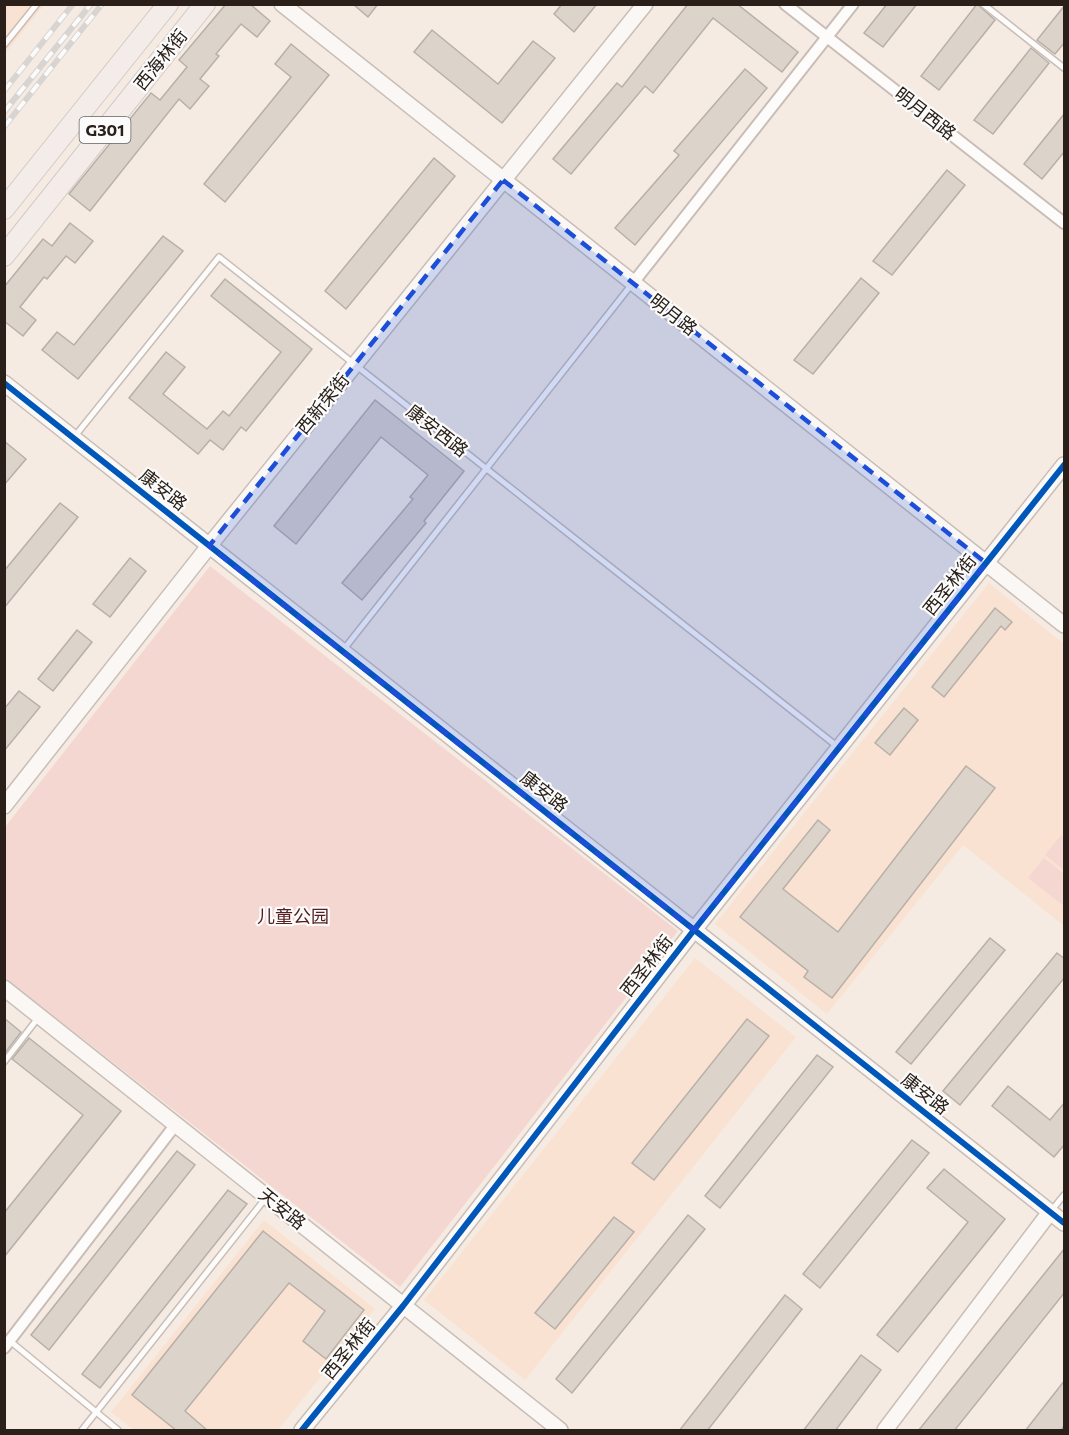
<svg xmlns="http://www.w3.org/2000/svg" width="1069" height="1435" font-family="Commissioner,'Noto Sans SC',sans-serif">
<style>
.built{fill:#f9e2d1}
.green{fill:#f5d7d1}
.building{fill:#dcd4cb;stroke:#b8b0a8;stroke-width:1.5}
.lines{fill:none;stroke-linecap:round;stroke-linejoin:round}
.lane-casing{stroke:#c8beb7;stroke-width:8}
.street-casing{stroke:#c8beb7;stroke-width:14}
.secondary-casing{stroke:#c8beb7;stroke-width:18}
.highway-casing{stroke:#d1cbc7;stroke-width:22}
.lane{stroke:#fefcfb;stroke-width:5}
.street{stroke:#fefcfb;stroke-width:10}
.secondary{stroke:#fbf7f5;stroke-width:15}
.highway{stroke:#f4ece8;stroke-width:20}
.rail-casing{stroke:#d7d4d2;stroke-width:6}
.rail{stroke:#fbfbfb;stroke-width:4;stroke-dasharray:11;stroke-linecap:butt}
.cycleway-casing{stroke:#fbfbfb;stroke-width:10}
.cycleway{stroke:#0057b8;stroke-width:6}
.marked{fill:#1d4ed8;fill-opacity:0.2;stroke:#1d4ed8;stroke-width:4.5;stroke-dasharray:12 8;stroke-linejoin:round}
.labels{text-anchor:middle;stroke-width:4.5;stroke-linejoin:round;paint-order:stroke}
.shield{fill:#fbfbfb;stroke:#69625d;stroke-width:1.5}
.shield-label{font-size:16px;font-weight:bold;fill:#2a2019}
.street-label{font-size:18px;fill:#2a2019;stroke:#fbfbfb}
.park-label{font-size:18px;fill:#551d1e;stroke:#fbfbfb}
</style>
<rect width="100%" height="100%" fill="#f6ebe2"/>
<!-- built -->
<g class="built">
<path d="M5,5H44L5,54Z"/>
<path d="M989,583L1064,644V926L963,845L827,1014L715,924Z"/>
<path d="M695,958L796,1037L525,1380L424,1300Z"/>
<path d="M264,1220L375,1309L278,1430H134L111,1412Z"/>
</g>
<!-- green -->
<g class="green">
<path d="M210,566L678,931L400,1287L5,978V827Z"/>
<path d="M1061,835L1064,838V870L1045,855Z"/>
<path d="M1044,858L1064,874V906L1028,878Z"/>
</g>
<!-- building -->
<g class="building">
<path d="M226,4H250L270,21L257,37L241,24L216,54L219,56L200,79L209,86L190,109L179,99L90,211L69,194L151,93L160,100L187,67L179,60Z"/>
<path d="M353,4H378L368,17Z"/>
<path d="M562,4H597L574,32L554,14Z"/>
<path d="M688,4H737L798,52L782,72L713,18L653,93L645,86L571,174L553,159L617,83L622,87Z"/>
<path d="M887,4H917L883,47L864,33Z"/>
<path d="M977,4L995,20L939,90L921,76Z"/>
<path d="M1065,5V42L1055,54L1037,40Z"/>
<path d="M432,30L498,84L533,41L555,58L502,123L414,52Z"/>
<path d="M291,44L329,75L225,202L204,184L291,77L275,64Z"/>
<path d="M1031,48L1049,63L993,134L974,120Z"/>
<path d="M745,69L767,88L635,245L615,228L679,155L674,151Z"/>
<path d="M1065,113V151L1042,179L1024,164Z"/>
<path d="M434,158L455,176L346,309L325,291Z"/>
<path d="M947,170L965,185L892,275L873,261Z"/>
<path d="M70,223L93,241L75,263L66,256L47,279L44,277L20,307L36,320L23,336L4,321V287L43,239L52,246Z"/>
<path d="M163,236L183,251L78,379L42,350L57,332L74,345Z"/>
<path d="M861,278L879,293L813,374L794,360Z"/>
<path d="M225,279L312,349L246,431L241,427L223,450L210,440L198,454L129,398L166,352L185,367L163,394L207,429L223,411L229,416L281,352L211,296Z"/>
<path d="M375,400L464,471L424,521L426,523L362,600L342,583L413,499L410,497L428,475L381,437L296,544L274,526Z"/>
<path d="M4,441L26,459L4,485Z"/>
<path d="M60,503L78,517L4,608V571Z"/>
<path d="M130,558L146,571L110,617L93,604Z"/>
<path d="M995,608L1012,622L1005,630L1001,626L944,697L932,687Z"/>
<path d="M77,630L92,642L53,691L38,679Z"/>
<path d="M19,691L40,707L4,751V709Z"/>
<path d="M904,708L918,720L890,755L875,743Z"/>
<path d="M966,766L995,788L832,998L804,977L808,971L740,917L818,820L830,830L783,889L838,932Z"/>
<path d="M990,938L1005,950L911,1064L896,1052Z"/>
<path d="M1057,953L1065,959V977L960,1105L943,1091Z"/>
<path d="M4,1018L21,1032L5,1053H4Z"/>
<path d="M747,1019L769,1036L654,1180L632,1163Z"/>
<path d="M29,1038L121,1111L4,1257V1213L83,1115L12,1059Z"/>
<path d="M817,1055L833,1067L720,1208L705,1196Z"/>
<path d="M1008,1086L1050,1120L1065,1102V1144L1054,1157L992,1106Z"/>
<path d="M912,1140L929,1153L820,1288L803,1274Z"/>
<path d="M177,1151L195,1165L49,1350L31,1335Z"/>
<path d="M944,1169L1005,1219L898,1352L877,1335L968,1222L927,1188Z"/>
<path d="M228,1190L247,1204L100,1388L82,1374Z"/>
<path d="M688,1215L705,1229L572,1393L556,1379Z"/>
<path d="M614,1217L634,1232L555,1329L535,1313Z"/>
<path d="M263,1231L364,1310L326,1359L303,1341L325,1311L289,1283L185,1411L208,1431H177L132,1395Z"/>
<path d="M1065,1248V1292L954,1431H918Z"/>
<path d="M785,1295L802,1309L707,1431H679Z"/>
<path d="M861,1355L881,1370L835,1431H803Z"/>
<path d="M1065,1380V1425L1060,1431H1025Z"/>
</g>
<g class="lines">
<defs>
<g id="lane">
<path d="M983,4L1064,68"/>
<path d="M4,45L37,4"/>
<path d="M75,436L219,257L838,747"/>
<path d="M344,649L632,284"/>
<path d="M4,1062L38,1018"/>
<path d="M1051,1211L1064,1195"/>
<path d="M10,1341L118,1430"/>
<path d="M82,1430L265,1199"/>
</g>
<g id="street">
<path d="M785,4L1064,223"/>
<path d="M633,283L853,4"/>
<path d="M4,1348L176,1124"/>
</g>
<g id="secondary">
<path d="M282,4L1064,625"/>
<path d="M4,383L1064,1223"/>
<path d="M4,806L209,546L645,4"/>
<path d="M4,988L560,1430"/>
<path d="M302,1430L403,1306L694,930L1064,465"/>
<path d="M885,1430L1050,1212"/>
</g>
<g id="highway">
<path d="M4,209L168,4"/>
<path d="M4,256L205,4"/>
</g>
</defs>
<!-- lane casing -->
<use href="#lane" class="lane-casing"/>
<!-- street casing -->
<use href="#street" class="street-casing"/>
<!-- secondary casing -->
<use href="#secondary" class="secondary-casing"/>
<!-- highway casing -->
<use href="#highway" class="highway-casing"/>
<!-- lane -->
<use href="#lane" class="lane"/>
<!-- street -->
<use href="#street" class="street"/>
<!-- secondary -->
<use href="#secondary" class="secondary"/>
<!-- highway -->
<use href="#highway" class="highway"/>
<defs>
<g id="rail">
<path d="M4,91L73,4"/>
<path d="M4,112L91,4"/>
<path d="M4,127L102,4"/>
</g>
</defs>
<!-- rail casing -->
<use href="#rail" class="rail-casing"/>
<!-- rail -->
<use href="#rail" class="rail"/>
<defs>
<g id="cycleway">
<path d="M4,383L1064,1223"/>
<path d="M302,1430L403,1306L694,930L1064,465"/>
</g>
</defs>
<!-- cycleway casing -->
<use href="#cycleway" class="cycleway-casing"/>
<!-- cycleway -->
<use href="#cycleway" class="cycleway"/>
</g>
<!-- marked area -->
<path class="marked" d="M503,180L986,563L694,930L209,546Z"/>
<g class="labels">
<!-- shield labels -->
<rect class="shield" x="79.5" y="117" width="51" height="26" rx="4.5"/>
<g class="shield-label">
<text x="105" y="136">G301</text>
</g>
<!-- street labels -->
<g class="street-label">
<text transform="translate(161 60) rotate(-51)" y="6">西海林街</text>
<text transform="translate(925 114) rotate(38)" y="6">明月西路</text>
<text transform="translate(673 315) rotate(38)" y="6">明月路</text>
<text transform="translate(323 404) rotate(-51)" y="6">西新荣街</text>
<text transform="translate(437 431) rotate(38)" y="6">康安西路</text>
<text transform="translate(163 490) rotate(38)" y="6">康安路</text>
<text transform="translate(950 585) rotate(-51)" y="6">西圣林街</text>
<text transform="translate(544 792) rotate(38)" y="6">康安路</text>
<text transform="translate(647 966) rotate(-52)" y="6">西圣林街</text>
<text transform="translate(925 1094) rotate(38)" y="6">康安路</text>
<text transform="translate(282 1209) rotate(39)" y="6">天安路</text>
<text transform="translate(349 1349) rotate(-51)" y="6">西圣林街</text>
</g>
<!-- park labels -->
<g class="park-label">
<text x="293" y="923">儿童公园</text>
</g>
</g>
<!-- border -->
<rect width="1069" height="1435" fill="none" stroke="#2a2019" stroke-width="12"/>
</svg>
